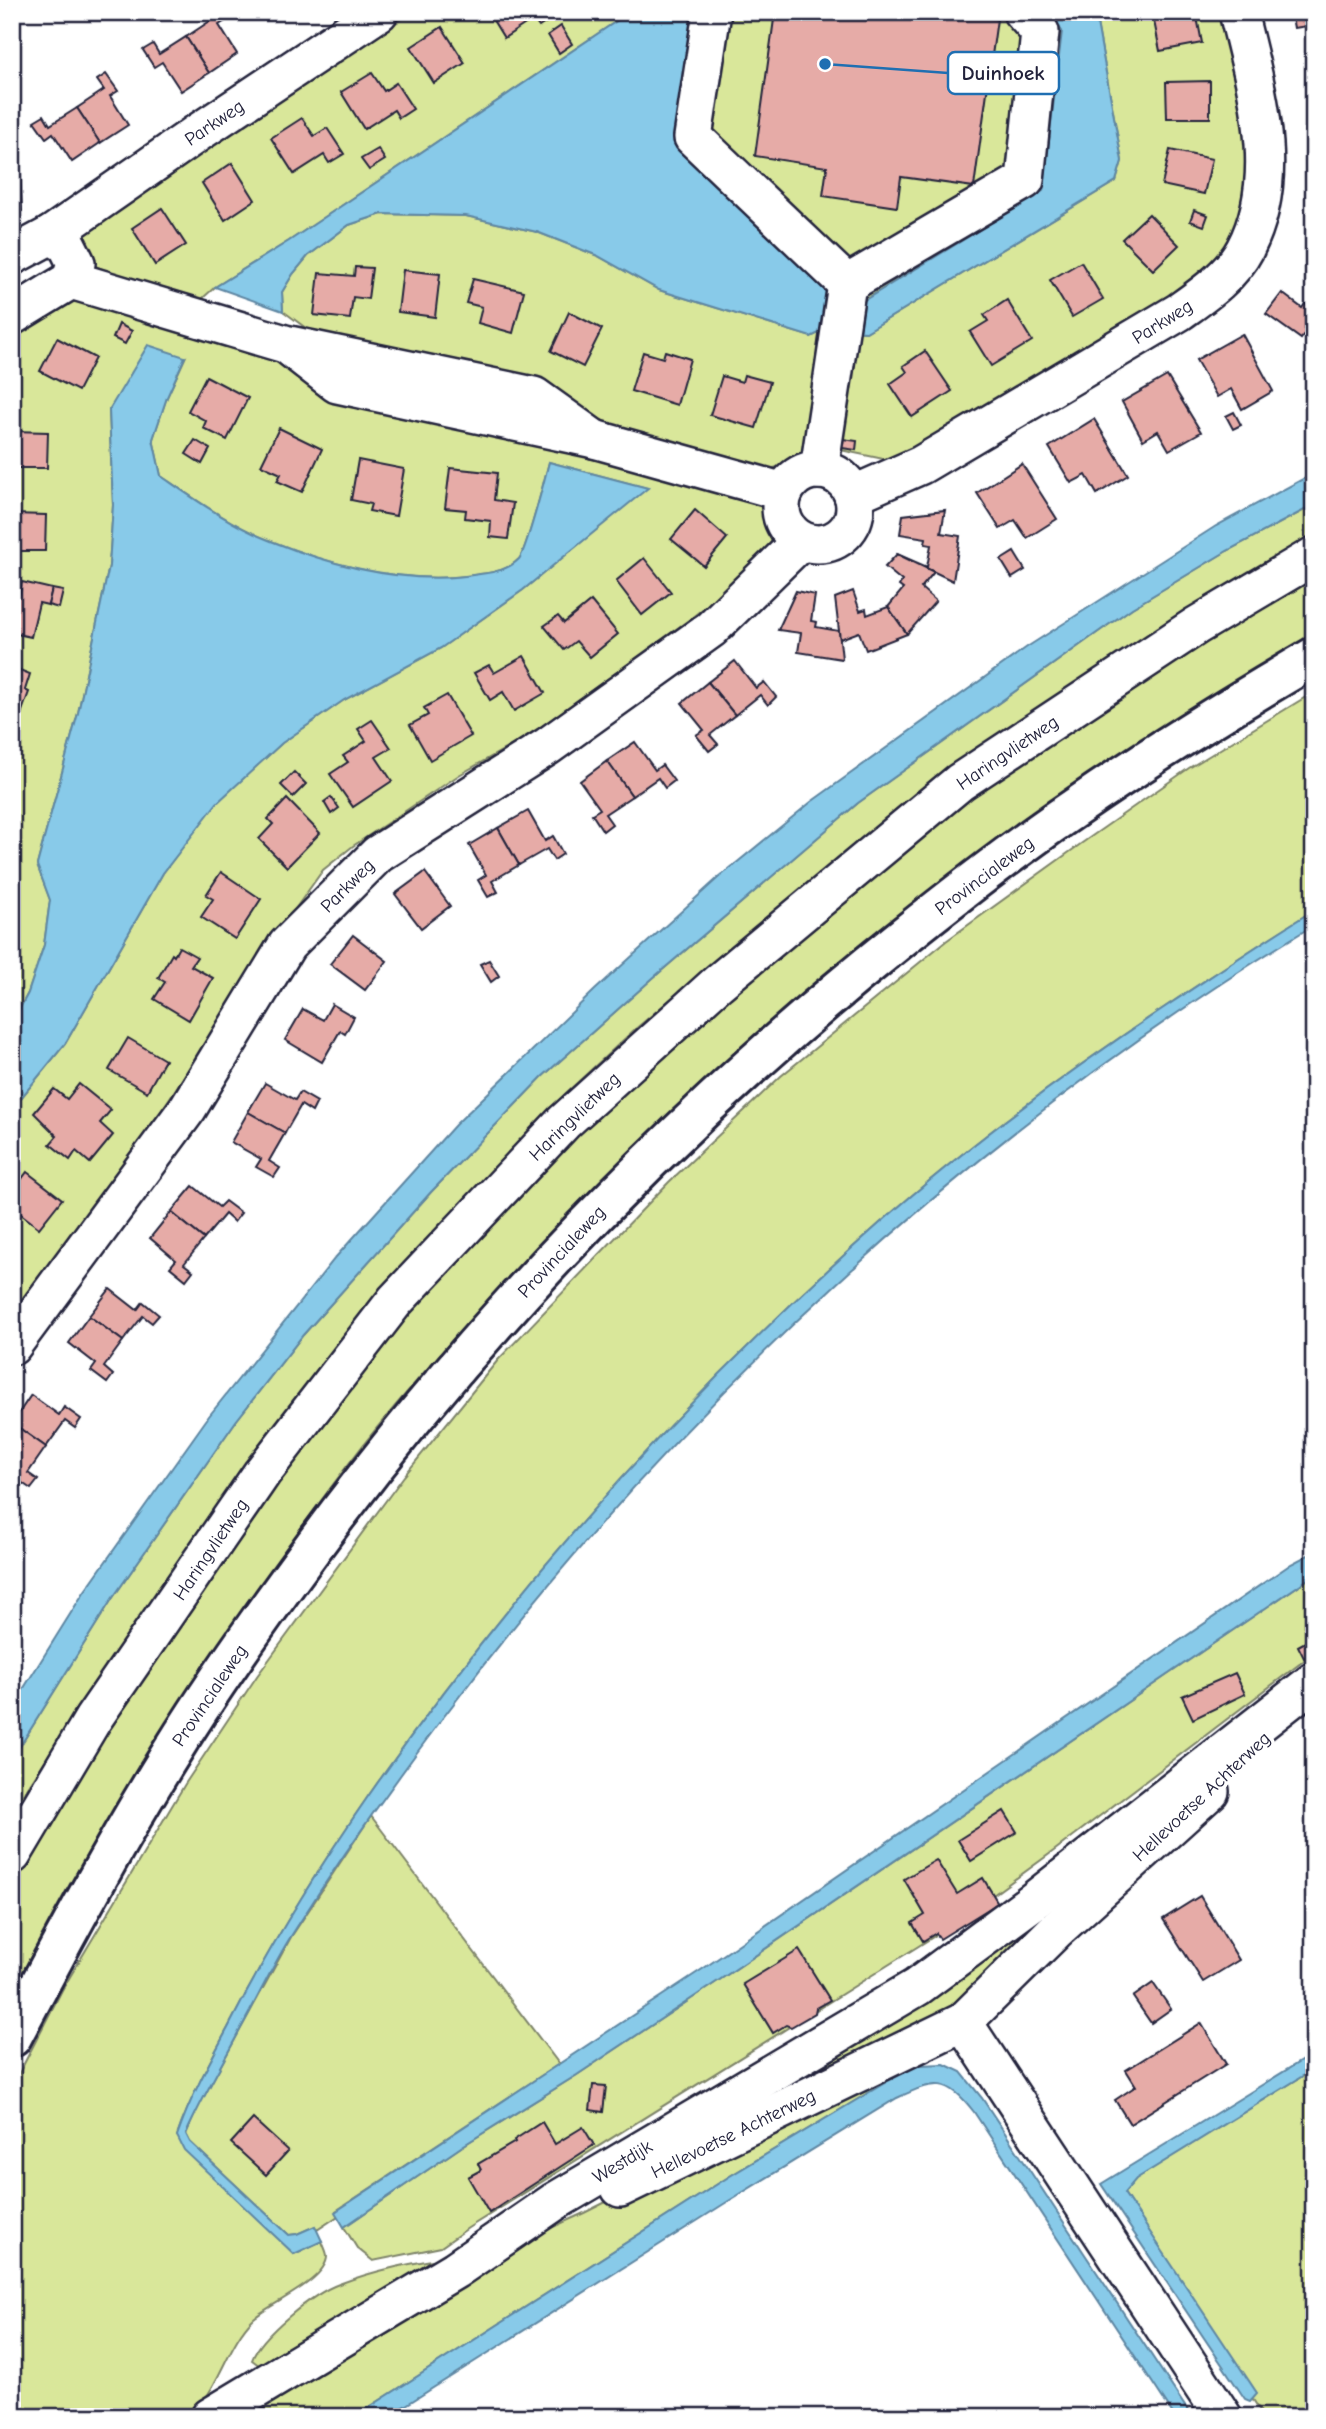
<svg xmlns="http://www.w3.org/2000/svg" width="1326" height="2429" font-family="'Comic Neue',sans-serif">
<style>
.green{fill:#d9e79a;stroke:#7e846a;stroke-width:2}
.water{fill:#88cae9;stroke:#5f87a3;stroke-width:2}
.building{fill:#e6aba7;stroke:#22223b;stroke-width:2}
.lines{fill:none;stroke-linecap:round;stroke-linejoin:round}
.street-casing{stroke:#22223b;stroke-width:42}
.secondary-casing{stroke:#22223b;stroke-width:44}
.street{stroke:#fff;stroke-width:37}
.secondary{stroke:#fff;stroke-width:38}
.labels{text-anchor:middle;stroke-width:7;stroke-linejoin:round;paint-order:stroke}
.street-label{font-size:19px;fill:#22223b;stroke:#fff}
.leader{fill:none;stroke:#1f6fb2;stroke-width:2.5}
.callout-dot{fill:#1f6fb2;stroke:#fff;stroke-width:2.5}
.callout{fill:#fff;stroke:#1f6fb2;stroke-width:2.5}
.callout-label{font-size:21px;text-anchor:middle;font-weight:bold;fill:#22223b}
</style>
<rect width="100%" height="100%" fill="#fff"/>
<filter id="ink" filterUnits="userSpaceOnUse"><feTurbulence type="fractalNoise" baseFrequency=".0143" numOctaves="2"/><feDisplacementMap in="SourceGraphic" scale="14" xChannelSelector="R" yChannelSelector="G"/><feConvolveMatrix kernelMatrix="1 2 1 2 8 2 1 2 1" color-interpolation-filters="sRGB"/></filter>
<g filter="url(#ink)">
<!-- green -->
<g class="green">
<path d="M412,12H630L289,241L215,287L193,307L81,260L72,237Z"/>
<path d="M705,12H1046L1063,31L1043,191L855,306L850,331L866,332L1116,181L1122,161L1095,12H1223L1256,160L1249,225L1211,269L909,457L893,461L831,448L802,460L760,472L618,426L326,343L283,311L282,292L293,274L308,256L349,225L382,214L466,216L537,232L598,256L659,290L811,337L831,327L687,142Z"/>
<path d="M77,283L271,350L338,399L739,491L764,509L772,532L771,542L757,565L690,619L530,735L459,775L353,846L323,870L283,926L94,1213L12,1332V1109L65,1044L163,873L216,803L282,743L344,700L441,648L523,590L647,488L549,462C545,478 526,551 519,559C508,570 495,572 480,574C411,586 335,567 271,541C232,526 196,500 161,476L153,439L167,397L185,358L109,410L113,505L109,566L78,713L37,865L50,900L44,945L28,993L12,1023V332Z"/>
<path d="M1314,505V541L869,835L780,907L633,1031L565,1094L461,1205L70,1723L12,1811V1759L112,1599L236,1421L303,1335L431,1192L542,1077L653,978L858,803L1132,608L1227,551Z"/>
<path d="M1314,574V635C1001,816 723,1036 482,1307C440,1355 396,1402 357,1453C312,1511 270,1571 229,1632C149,1748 74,1867 12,1994V1880L31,1844L229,1543L411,1308L585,1124L697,1020L933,824L1006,770L1193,644Z"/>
<path d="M1314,692V910C1265,940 1218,972 1171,1003C1069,1071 970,1143 879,1224C687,1393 515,1586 369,1795C317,1870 269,1947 228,2028C209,2063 190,2098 177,2136L294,2254L322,2241C323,2245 327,2252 327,2256C327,2280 271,2303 254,2318C226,2344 217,2398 187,2417H12V2087L62,1990L185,1784L257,1676L404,1476L498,1360L669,1182L781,1076L946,941L1082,843L1189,768Z"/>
<path d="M1314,1575V1653L1055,1850L949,1927L468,2228L441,2247L373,2261L357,2248L344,2227L464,2145L577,2075L715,1983Z"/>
<path d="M1251,1738L966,1998L925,2027L562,2205L802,2063Z"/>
<path d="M371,1816L559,2064L336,2211L338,2216L317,2230L315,2226L297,2234L289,2235L190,2142L186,2134L197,2109L291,1937Z"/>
<path d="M879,2065L888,2081L730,2176L354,2417H228L502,2250L584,2213Z"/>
<path d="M1314,2069V2417H1264L1124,2193L1135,2179Z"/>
<path d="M460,2256L268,2372L252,2360C261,2335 314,2293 339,2284C378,2269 419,2261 460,2256Z"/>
</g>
<!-- water -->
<g class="water">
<path d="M630,12H705L687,142L837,302L831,327L811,337L659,290L598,256L537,232L466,216L382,214L349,225L308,256L293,274L282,292L283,311L215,287L289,241Z"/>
<path d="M1046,12H1095L1122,161L1116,181L866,332L850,331L855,306L1043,191L1062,31Z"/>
<path d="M148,345L185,357L167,397L153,439L161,476C196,500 232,526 271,541C336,567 411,586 480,574C495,572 508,570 519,559C526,551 545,478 549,462L648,488L523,590L441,648L344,700L282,743L217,803L163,873L65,1044L12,1109V1023L28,993L44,945L50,900L37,865L78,713L109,566L113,505L109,410Z"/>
<path d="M1314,473V505L1227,551L1132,608L858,803L653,978L542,1077L431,1192L303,1335L236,1421L112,1599L12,1759V1707L84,1592L209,1416L335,1258L455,1125L595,990L718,878L811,802L1027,647L1216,526Z"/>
<path d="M1314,910V925C975,1130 679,1404 442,1719C389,1789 339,1860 293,1933C273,1964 258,1998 240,2030C222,2064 202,2098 186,2134L190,2142L289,2235L297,2234L315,2226L322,2241L294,2254L184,2150L177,2136C190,2098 209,2063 228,2028C269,1947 317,1870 369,1795C515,1586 687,1393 879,1224C970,1143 1069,1071 1171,1003C1218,972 1265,940 1314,910Z"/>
<path d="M1314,1552V1575L715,1983L577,2075L464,2145L344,2227L335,2212L704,1968L1291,1564Z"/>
<path d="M1314,2053V2069L1136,2179L1124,2193L1257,2393L1250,2401L1245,2399L1101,2184Z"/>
<path d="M944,2064L961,2072L982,2098L1192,2417H1175L974,2112C947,2077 936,2080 897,2098L727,2202L387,2417H354L730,2176L888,2081L919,2065Z"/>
</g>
<!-- building -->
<g class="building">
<path d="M209,12H221L227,20L219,25L237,54L209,73L186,37L213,19Z"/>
<path d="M488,12H549L553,18L539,27L533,19L504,38Z"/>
<path d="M775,12H972V16L997,19L974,187L901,177L897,207L823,196L827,167L755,156Z"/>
<path d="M1170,12H1196L1202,43L1160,51L1153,16Z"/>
<path d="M1291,12H1314V25L1294,28Z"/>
<path d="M561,26L572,44L559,53L548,35Z"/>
<path d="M442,27L465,63L434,83L411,47Z"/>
<path d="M186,37L209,73L181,91L162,62L154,67L143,50L153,44L159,54Z"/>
<path d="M372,73L384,91L396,83L413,109L399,118L394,110L364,129L341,92Z"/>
<path d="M106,74L118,91L110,96L128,125L100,143L77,108L104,90L97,80Z"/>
<path d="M1210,81V118H1167L1166,82Z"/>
<path d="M1314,88V123H1313L1307,89Z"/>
<path d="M77,108L100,143L72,162L53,133L46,138L34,121L44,115L50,125Z"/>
<path d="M302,118L314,136L327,128L344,154L329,163L324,155L294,174L271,138Z"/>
<path d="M378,149L385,160L369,170L361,159Z"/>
<path d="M1170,150L1212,159L1204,194L1162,185Z"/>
<path d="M232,163L255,200L225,220L202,183Z"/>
<path d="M20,169L22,211L12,214V172Z"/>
<path d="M162,208L186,245L155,265L132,228Z"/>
<path d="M1194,210L1208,215L1204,226L1190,221Z"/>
<path d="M1149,214L1179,245L1153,270L1122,239Z"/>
<path d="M1081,262L1103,299L1072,317L1050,280Z"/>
<path d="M355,267L372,268L368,299L353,297L350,319L314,315L319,273L354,276Z"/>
<path d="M403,270L440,274L435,317L398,312Z"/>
<path d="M473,279L524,291L513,333L478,323L482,307L466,303Z"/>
<path d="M1282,293L1302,308L1305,304L1314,308V327L1311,325L1301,339L1266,314Z"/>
<path d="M1007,300L1032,341L991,366L970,332L988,321L984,315Z"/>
<path d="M569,312L602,329L583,367L551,351Z"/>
<path d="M119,324L132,331L125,344L113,338Z"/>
<path d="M1242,334L1273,391L1242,409L1231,389L1217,397L1196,360Z"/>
<path d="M57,338L95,358L78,391L40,371Z"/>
<path d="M665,351L690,359L677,405L631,391L643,352L663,358Z"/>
<path d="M925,351L952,391L912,417L890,384L907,372L903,366Z"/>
<path d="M744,375L770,382L756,428L710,415L722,376L742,382Z"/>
<path d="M206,376L248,398L227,440L203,428L206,421L188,411Z"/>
<path d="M1167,376L1201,432L1169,450L1158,431L1143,440L1122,402Z"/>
<path d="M1234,412L1241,425L1233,429L1226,416Z"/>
<path d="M1094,419L1128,475L1097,494L1086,475L1071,483L1049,447Z"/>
<path d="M279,428L322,449L302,492L277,481L281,474L261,465Z"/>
<path d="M12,431L48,432L47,468H12Z"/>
<path d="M836,438L857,441L856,450L835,447Z"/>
<path d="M195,440L210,449L202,464L186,454Z"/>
<path d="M358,460L404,469L396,516L369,511L371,504L351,500Z"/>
<path d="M1022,464L1057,519L1027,538L1015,520L1000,529L977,493Z"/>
<path d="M450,468L497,473L494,500L513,503L508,539L490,537L491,521L465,518L466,510L445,508Z"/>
<path d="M695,510L727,538L704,566L671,539Z"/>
<path d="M945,510L941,533L960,536L953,581L897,554L927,567L931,545L925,544L926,538L900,534L903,515Z"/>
<path d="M12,514L46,515L45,551H12Z"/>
<path d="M1014,552L1025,570L1012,578L1001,560Z"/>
<path d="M897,554L934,572L921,588L936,601L907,634L888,607L903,589L899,586L902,581L885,567Z"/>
<path d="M644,558L671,592L642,615L616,581Z"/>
<path d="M22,582L52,589L48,605L39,603L31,637L12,633V596L19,597Z"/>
<path d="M52,589L63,591L59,608L48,605Z"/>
<path d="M796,591L815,595L811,621L817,622L816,627L839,631L842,659L798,652L801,633L778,630Z"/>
<path d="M853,591L860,611L866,609L867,615L888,607L907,634L866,650L859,632L840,639L835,598Z"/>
<path d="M591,601L618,634L590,657L576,641L564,650L544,626L558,616L564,623Z"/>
<path d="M524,656L545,693L514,711L503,692L490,700L474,673L489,665L494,673Z"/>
<path d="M735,661L756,688L764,682L776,697L768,705L760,695L735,715L708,682Z"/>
<path d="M12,667L30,674L25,690L29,692L17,725L12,723Z"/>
<path d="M708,682L735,715L710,735L718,744L709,751L696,735L704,730L682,703Z"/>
<path d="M447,695L471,736L430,760L410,725L428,715L424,708Z"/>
<path d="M372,720L391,748L376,757L392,781L353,807L330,774L348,762L343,756L366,741L358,729Z"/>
<path d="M635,742L655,770L662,765L674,781L665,788L658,778L632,796L607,761Z"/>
<path d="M607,761L632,796L605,814L612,824L603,831L592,814L600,809L580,781Z"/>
<path d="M294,772L306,784L293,797L281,785Z"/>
<path d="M331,797L339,808L331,814L324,802Z"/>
<path d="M287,799L320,833L287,867L259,839L273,824L268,819Z"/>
<path d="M528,811L545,841L553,836L563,854L554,860L547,849L519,865L498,828Z"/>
<path d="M498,828L519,865L492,881L498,892L488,897L478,880L486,875L469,845Z"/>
<path d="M221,872L261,899L235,939L201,917L213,899L206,895Z"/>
<path d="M425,872L450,906L421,928L395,894Z"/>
<path d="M353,935L387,961L365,990L330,964Z"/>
<path d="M179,947L197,957L191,966L213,978L189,1020L154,999L165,982L158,978L172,954L174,956Z"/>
<path d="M489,960L499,976L491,982L480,964Z"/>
<path d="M332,1004L354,1017L345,1034L340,1031L322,1062L285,1040L303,1009L323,1020Z"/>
<path d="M128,1038L165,1060L147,1092L109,1070Z"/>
<path d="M265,1083L295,1100L300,1092L317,1102L312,1112L301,1105L285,1133L248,1112Z"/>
<path d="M79,1084L111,1110L100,1123L113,1135L90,1163L76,1151L70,1160L50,1144L57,1136L34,1113L54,1089L67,1099Z"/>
<path d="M248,1112L285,1133L269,1161L280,1168L274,1177L256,1167L261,1159L231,1142Z"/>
<path d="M27,1172L62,1199L39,1228L12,1207V1192Z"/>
<path d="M193,1186L219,1207L225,1201L241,1213L234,1222L225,1214L204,1239L171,1212Z"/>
<path d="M171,1212L204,1239L184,1264L193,1271L186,1280L170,1267L176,1260L150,1238Z"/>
<path d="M110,1289L137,1310L143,1302L159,1315L152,1323L143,1316L123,1341L89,1316Z"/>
<path d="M89,1316L123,1341L104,1367L113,1375L107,1383L91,1371L96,1364L69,1343Z"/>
<path d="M31,1395L59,1415L64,1407L81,1419L75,1428L65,1421L46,1447L12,1423Z"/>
<path d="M12,1423L46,1447L28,1473L38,1480L31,1489L15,1478L20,1470L12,1464Z"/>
<path d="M1309,1640L1314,1653L1304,1658L1298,1646Z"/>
<path d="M1235,1673L1245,1694L1193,1719L1182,1696Z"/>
<path d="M1004,1811L1017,1832L971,1861L958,1840Z"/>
<path d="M936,1860L957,1894L983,1878L998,1903L940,1939L936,1933L923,1941L912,1923L925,1915L904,1879Z"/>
<path d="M1200,1896L1239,1960L1203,1982L1163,1919Z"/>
<path d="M799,1950L830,2000L816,2008L815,2013L791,2027L786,2025L773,2033L743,1984Z"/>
<path d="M1153,1983L1171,2009L1151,2023L1133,1997Z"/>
<path d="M1201,2023L1226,2064L1130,2124L1115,2100L1136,2086L1126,2070Z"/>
<path d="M593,2085L606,2086L603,2112L590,2110Z"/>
<path d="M253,2119L288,2151L266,2175L231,2143Z"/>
<path d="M542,2122L555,2144L583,2127L594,2145L489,2213L468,2177L481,2170L478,2164L515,2142L514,2140Z"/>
</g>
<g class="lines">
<defs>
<g id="street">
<path d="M712,12L693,137L847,284L1025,180L1040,32L1022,12"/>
<path d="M51,235L199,132L379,12"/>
<path d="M12,256L51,235L67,245L76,263L71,280L12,316"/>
<path d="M71,280L285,344L534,396L594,439"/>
<path d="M292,349L337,384L594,439L784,492"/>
<path d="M819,470L847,284"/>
<circle cx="818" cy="507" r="37"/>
<path d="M853,495L921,465L1179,312C1204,294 1231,276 1245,249C1284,175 1256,88 1238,12"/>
<path d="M12,1346L188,1108L287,945L378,854L548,746L711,629L801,541"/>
<path d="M12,1855L93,1719L262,1473L395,1301L564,1122L718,983L960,782L1196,626L1314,556"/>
<path d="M963,2022L1223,2417"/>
<path d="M620,2188L963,2022L1055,1931L1210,1791"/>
<path d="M210,2417L455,2270L554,2202L917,1987L1032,1902L1314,1681"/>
</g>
<path id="secondary" d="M12,2037C63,1940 115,1843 173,1750C215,1682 262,1616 310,1551C478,1323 677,1118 899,940C954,896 1010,852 1069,812C1148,757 1230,706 1314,657"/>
</defs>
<!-- street casing -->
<use href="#street" class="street-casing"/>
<!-- secondary casing -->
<use href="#secondary" class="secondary-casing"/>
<!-- street -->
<use href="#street" class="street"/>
<!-- secondary -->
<use href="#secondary" class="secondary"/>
</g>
</g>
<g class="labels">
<!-- street labels -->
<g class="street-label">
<text transform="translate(214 122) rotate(-34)" y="7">Parkweg</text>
<text transform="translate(1162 321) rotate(-32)" y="7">Parkweg</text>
<text transform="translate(1007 752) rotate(-34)" y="7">Haringvlietweg</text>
<text transform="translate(984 875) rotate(-37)" y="7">Provincialeweg</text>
<text transform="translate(347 885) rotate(-45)" y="7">Parkweg</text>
<text transform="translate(574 1116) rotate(-44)" y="7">Haringvlietweg</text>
<text transform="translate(561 1251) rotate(-47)" y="7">Provincialeweg</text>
<text transform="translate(210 1549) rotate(-56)" y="7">Haringvlietweg</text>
<text transform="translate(209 1695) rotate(-56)" y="7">Provincialeweg</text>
<text transform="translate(1201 1796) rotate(-43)" y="7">Hellevoetse Achterweg</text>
<text transform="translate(733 2133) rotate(-26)" y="7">Hellevoetse Achterweg</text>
<text transform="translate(622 2161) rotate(-31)" y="7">Westdijk</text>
</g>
</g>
<!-- callouts -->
<path class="leader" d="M825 64L948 73"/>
<circle class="callout-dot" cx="825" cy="64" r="7"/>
<rect class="callout" x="948" y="52" width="111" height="42" rx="7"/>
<g class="callout-label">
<text x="1003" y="80">Duinhoek</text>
</g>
<!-- margin -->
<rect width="1326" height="2429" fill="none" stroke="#fff" stroke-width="42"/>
<rect x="21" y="21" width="1284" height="2387" fill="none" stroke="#22223b" stroke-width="2.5" filter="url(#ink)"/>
</svg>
